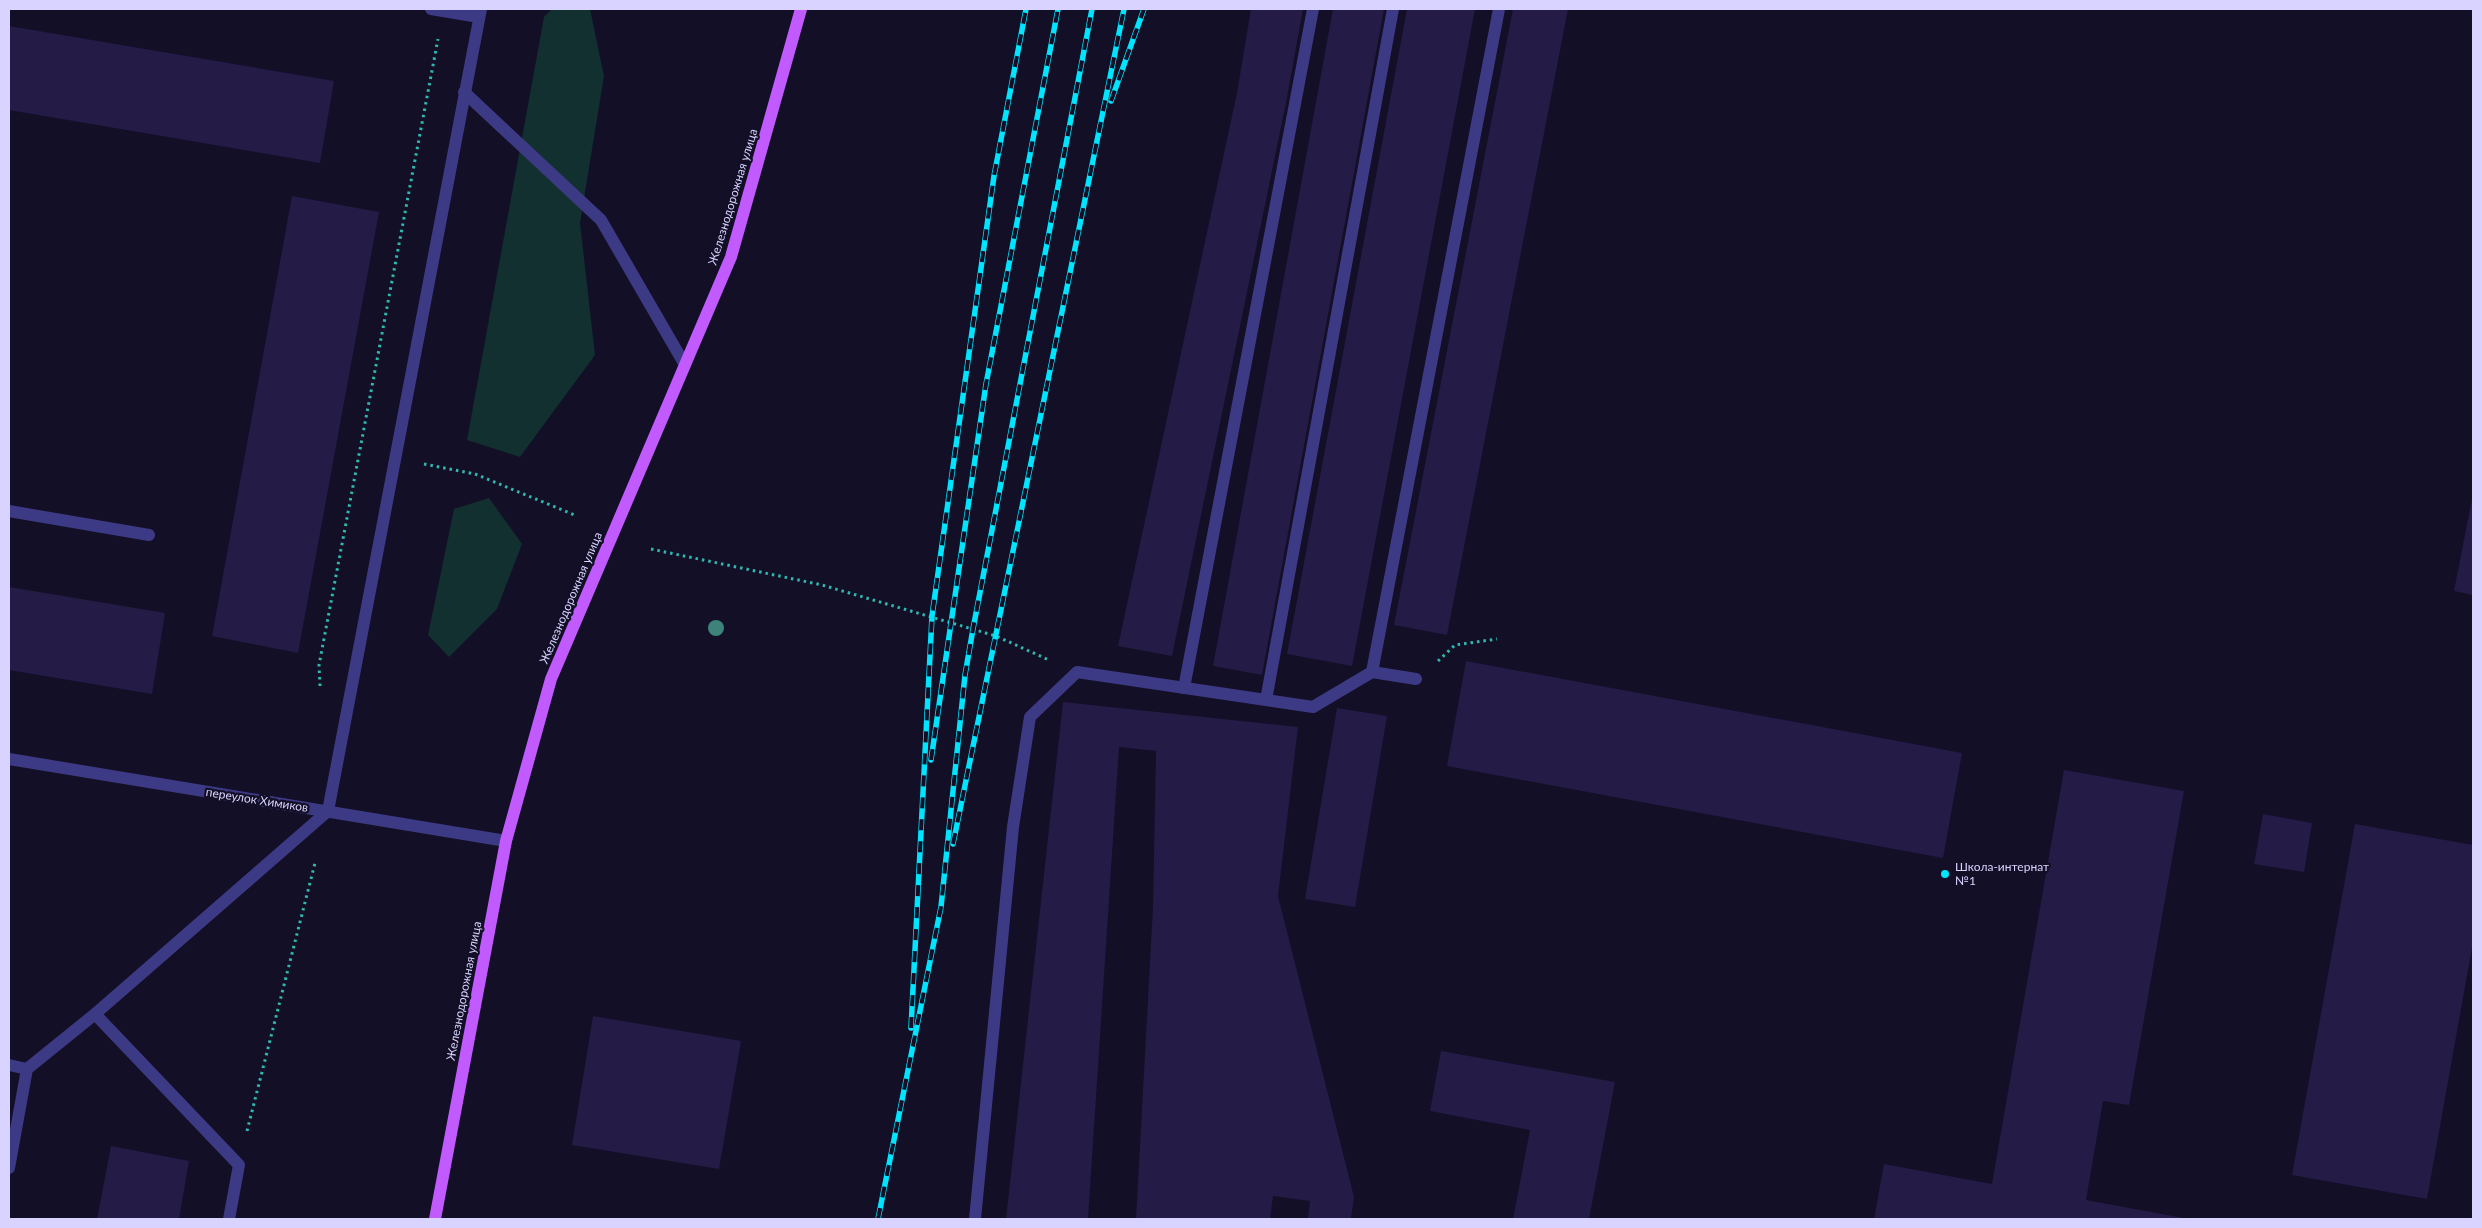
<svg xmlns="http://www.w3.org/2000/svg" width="2482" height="1228" font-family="Lato,sans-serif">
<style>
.green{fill:#12302f}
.building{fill:#241b47}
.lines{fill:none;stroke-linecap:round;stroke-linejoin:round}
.path{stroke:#2fb8b0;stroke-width:3;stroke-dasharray:2.5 4;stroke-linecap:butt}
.minor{stroke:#3d3a85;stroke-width:12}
.major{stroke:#c25bff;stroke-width:12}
.rail-casing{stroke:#00e5ff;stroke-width:5.5}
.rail{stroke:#130f26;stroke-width:4;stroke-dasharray:11;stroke-linecap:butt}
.tree{fill:#3d827b}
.poi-dot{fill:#00e5ff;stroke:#130f26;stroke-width:2}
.labels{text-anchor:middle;stroke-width:4.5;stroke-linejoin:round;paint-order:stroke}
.street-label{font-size:12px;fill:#d9d4ff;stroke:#130f26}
.poi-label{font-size:12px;fill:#d9d4ff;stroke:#130f26;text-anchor:start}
</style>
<rect width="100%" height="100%" fill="#130f26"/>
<!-- green -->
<g class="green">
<path d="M552,9H590L604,76L580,223L595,355L520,457L467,440L544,17Z"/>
<path d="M489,498L522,544L497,609L449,657L428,635L454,509Z"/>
</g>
<!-- building -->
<g class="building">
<path d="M1251,9H1303L1286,103L1172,656L1118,646L1237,93Z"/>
<path d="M1333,9H1384L1262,675L1213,666Z"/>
<path d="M1407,9H1475L1352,666L1287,654Z"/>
<path d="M1513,9H1568L1447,635L1394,625Z"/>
<path d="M9,26L334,81L320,163L9,110Z"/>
<path d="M292,196L379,212L298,653L212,636Z"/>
<path d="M2472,499H2473V595L2454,591Z"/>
<path d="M9,587L165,613L152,694L9,670Z"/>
<path d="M1466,661L1962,753L1943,858L1447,766Z"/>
<path d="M1063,702L1298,727L1278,896L1354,1197L1351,1219H1308L1310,1201L1273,1196L1270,1219H1136L1153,907L1156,751L1119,747L1088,1219H1006Z"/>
<path d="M1337,708L1387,716L1355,907L1305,899Z"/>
<path d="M2064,770L2184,791L2129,1105L2103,1101L2086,1200L2189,1219H1874L1884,1164L1992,1184Z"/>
<path d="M2263,814L2312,823L2304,872L2254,864Z"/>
<path d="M2355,824L2473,845V942L2427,1199L2292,1175Z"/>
<path d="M593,1016L741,1041L719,1169L572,1145Z"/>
<path d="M1441,1051L1615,1082L1589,1219H1513L1530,1130L1430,1111Z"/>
<path d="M111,1146L189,1161L179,1219H97Z"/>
</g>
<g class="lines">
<!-- path -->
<g class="path">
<path d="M424,464L475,474L577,516"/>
<path d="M651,549L822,585L996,636L1049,660"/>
<path d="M1438,661L1455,645L1497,639"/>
<path d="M320,686L319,665L438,39"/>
<path d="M247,1131L315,863"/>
</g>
<!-- minor -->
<g class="minor">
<path d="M431,9L479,17"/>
<path d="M464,92L601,220L685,365"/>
<path d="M9,511L149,535"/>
<path d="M1372,672L1499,9"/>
<path d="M1184,688L1313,9"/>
<path d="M1266,700L1393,9"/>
<path d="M9,759L506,841"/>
<path d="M95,1014L239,1165L229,1219"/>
<path d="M9,1065L27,1069"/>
<path d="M9,1168L27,1069L95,1014L328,811L481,9"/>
<path d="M975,1219L1013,827L1030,717L1077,672L1313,707L1372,672L1416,679"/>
</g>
<!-- major -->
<path class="major" d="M435,1219L506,841L551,679L731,257L801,9"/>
<defs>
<g id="rail">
<path d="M1111,101L1144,9"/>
<path d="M931,760L986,384L1058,9"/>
<path d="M953,844L1124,9"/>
<path d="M911,1028L932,616L994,176L1026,9"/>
<path d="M878,1219L941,907L965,675L973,629L1092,9"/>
</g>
</defs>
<!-- rail casing -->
<use href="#rail" class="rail-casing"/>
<!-- rail -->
<use href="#rail" class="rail"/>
</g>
<!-- trees -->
<circle class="tree" cx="716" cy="628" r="8"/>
<!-- markers -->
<circle class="poi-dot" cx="1945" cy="874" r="5"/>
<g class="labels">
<!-- street labels -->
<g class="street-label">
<text transform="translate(733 197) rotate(-73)" y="4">Железнодорожная улица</text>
<text transform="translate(571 598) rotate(-67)" y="4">Железнодорожная улица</text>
<text transform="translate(257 800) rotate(9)" y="4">переулок Химиков</text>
<text transform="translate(464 991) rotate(-79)" y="4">Железнодорожная улица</text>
</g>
<!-- poi labels -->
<g class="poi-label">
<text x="1955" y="871">Школа-интернат<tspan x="1955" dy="14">№1</tspan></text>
</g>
</g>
<!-- border -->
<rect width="2482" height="1228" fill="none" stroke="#d9d4ff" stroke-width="20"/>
</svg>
